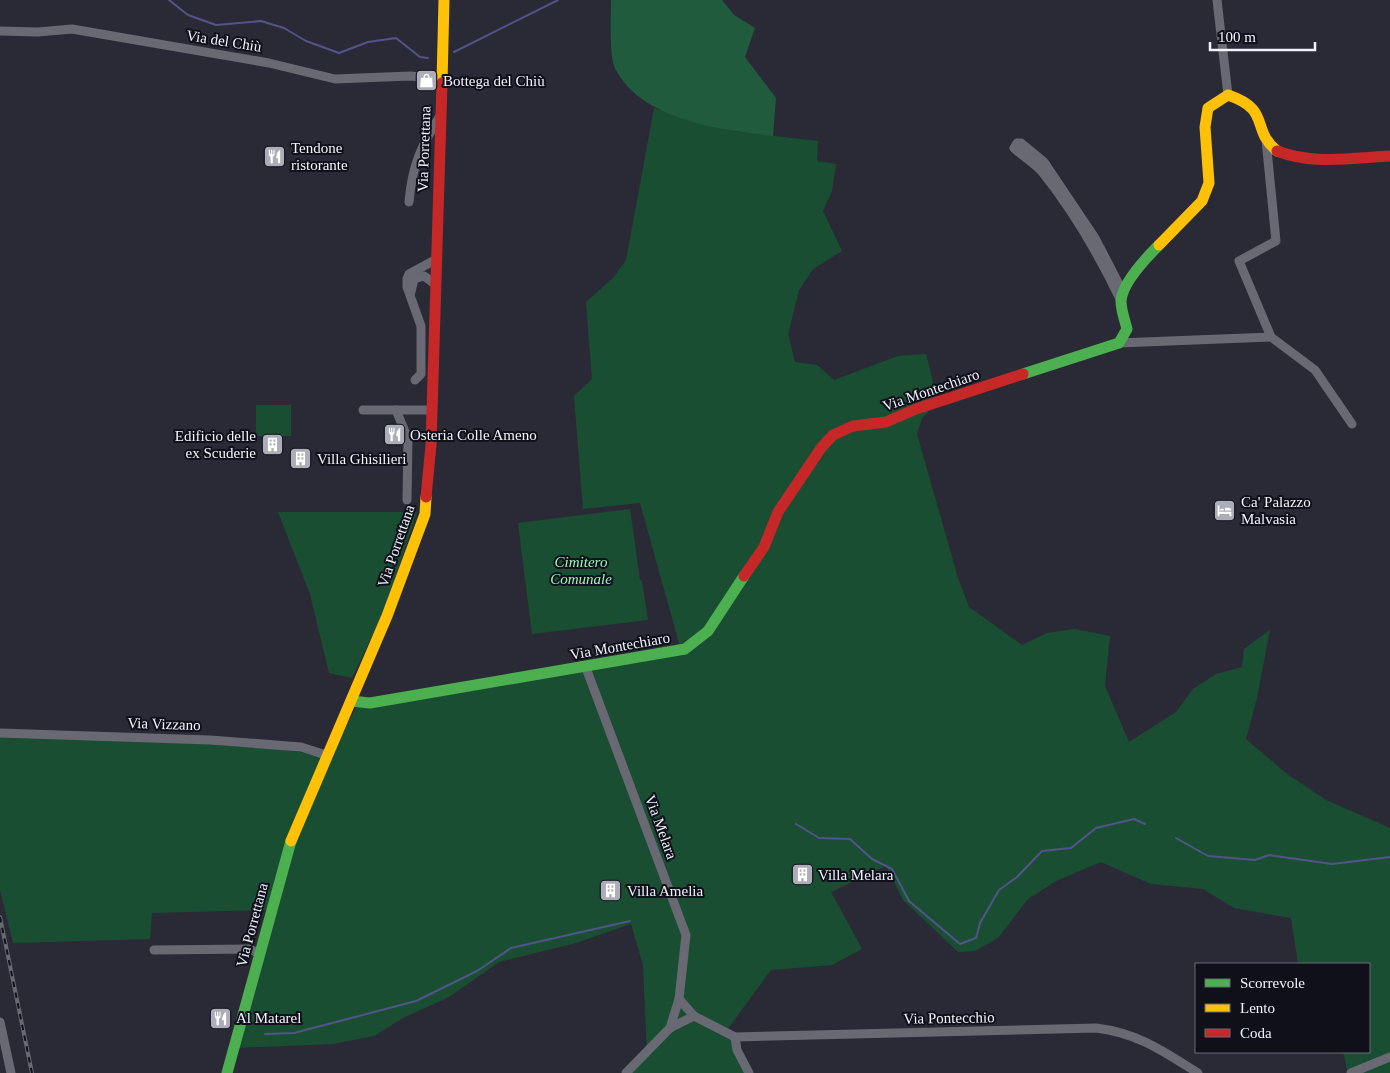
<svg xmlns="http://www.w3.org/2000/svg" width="1390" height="1073" font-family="'Times New Roman',serif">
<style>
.green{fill:#1a4e33}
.forest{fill:#215b3d}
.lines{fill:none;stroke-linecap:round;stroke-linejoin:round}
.stream{stroke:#525489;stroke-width:2}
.street{stroke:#686972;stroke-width:9}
.fast{stroke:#4caf50;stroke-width:11}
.slow{stroke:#ffc107;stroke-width:11}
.jam{stroke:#c62828;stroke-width:11}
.rail-casing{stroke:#686972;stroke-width:4}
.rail{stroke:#0f1019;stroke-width:2;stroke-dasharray:5.5;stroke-linecap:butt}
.labels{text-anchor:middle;stroke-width:4;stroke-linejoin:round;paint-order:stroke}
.street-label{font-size:15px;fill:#f1f3fe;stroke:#0f1019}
.poi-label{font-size:15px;fill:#f1f3fe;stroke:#0f1019;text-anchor:start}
.park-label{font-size:15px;font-style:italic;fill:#9cf9bf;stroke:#0f1019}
</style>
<rect width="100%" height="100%" fill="#2a2a36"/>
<!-- green -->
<g class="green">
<path d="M654,108L732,131L818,141L817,161L836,164L832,191L823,211L842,251L813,269L799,290L788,334L795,362L817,365L834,380L898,356L926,354L938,402L922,418L917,434L958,578L969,607L1022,645L1047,633L1075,629L1110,636L1105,686L1129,742L1176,712L1193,689L1216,674L1242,667L1244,649L1270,630L1257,698L1246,739L1287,774L1326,800L1390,828V1073H1348L1343,1052H1369V964H1298L1291,918L1234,908L1203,889L1151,884L1101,862L1056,881L1028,899L998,938L975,951L958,952L903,900L886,866L831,892L862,949L832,965L771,970L727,1030L748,1073H629L647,1055L643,965L631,924L576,943L499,962L449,997L403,1018L374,1036L333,1044L232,1048L269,910L152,913L150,939L13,943L0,890V735L182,742L294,751L329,758L357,706L682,654L640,503L583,509L574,396L592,379L586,302L613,278L626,260Z"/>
<rect x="256" y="405" width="35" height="31"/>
<path d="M630,509L640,580L642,581L648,620L532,634L518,523Z"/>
<path d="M278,512H417L383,614L352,678L329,673L310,594Z"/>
</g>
<!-- forest -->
<path class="forest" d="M611,0H722L734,15L755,28L745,57L776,98L773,136C721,130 640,120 615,68C609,57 611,14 611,0Z"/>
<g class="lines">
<!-- stream -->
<g class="stream">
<path d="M169,0L188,15L216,25L261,21L284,28L306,41L339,53L368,42L396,38L420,57L428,58"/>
<path d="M454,52L558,0"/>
<path d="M796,824L819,838L850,839L872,859L892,869L909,901L960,944L976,938L980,923L999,890L1017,877L1042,851L1071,848L1096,828L1134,819L1145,824"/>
<path d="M1176,838L1208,856L1255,860L1269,855L1332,864L1390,857"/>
<path d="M265,1034L294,1033L416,1001L477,971L511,948L630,921"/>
</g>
<!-- street -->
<g class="street">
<path d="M1217,0L1228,95"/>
<path d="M0,31L38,32L72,29L269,63L335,79L410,76L442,79"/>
<path d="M1266,140L1276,241L1239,261L1271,337L1315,370L1352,424"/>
<path d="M409,202C412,166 421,146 440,116"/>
<path d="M411,292L414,279L424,276L435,284"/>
<path d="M1121,301C1100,257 1074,212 1043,173C1035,163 1023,157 1014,148L1017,143H1021L1044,162L1095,238L1123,292"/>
<path d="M1119,343L1271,337"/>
<path d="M415,380L421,374V326L407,287V279L409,274L435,260"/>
<path d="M363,410H432"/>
<path d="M396,410L408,439L407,500"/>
<path d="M586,668L686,935L679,999"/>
<path d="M0,733L210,740L301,747L326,755"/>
<path d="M154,950L249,949L259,953"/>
<path d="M0,1022L11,1073"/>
<path d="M670,1028L679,999L694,1016L735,1037L1096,1028C1138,1033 1163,1051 1198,1073"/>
<path d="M735,1037L737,1050L749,1073"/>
<path d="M626,1073L670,1028L694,1016"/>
<path d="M1351,1073L1390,1057"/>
</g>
<!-- fast -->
<g class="fast">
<path d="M1023,374L1119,343L1127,329C1125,321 1121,310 1121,301C1122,284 1146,258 1159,245"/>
<path d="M351,701L370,703L685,649L708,631L744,576"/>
<path d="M227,1073L291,841"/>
</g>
<!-- slow -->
<g class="slow">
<path d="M442,83L444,0"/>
<path d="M1159,245L1202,201L1209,183L1205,127L1208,108L1228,95C1272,110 1250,129 1277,151"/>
<path d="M291,841L387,616L425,514L426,497"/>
</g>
<!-- jam -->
<g class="jam">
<path d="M1277,151C1313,165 1352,158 1390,156"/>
<path d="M426,497L431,445L442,83"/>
<path d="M744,576L764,547L778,512L821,448L833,435L853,426L886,422L916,409L1023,374"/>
</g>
<defs>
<path id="rail" d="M0,917L32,1073"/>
</defs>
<!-- rail casing -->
<use href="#rail" class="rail-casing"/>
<!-- rail -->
<use href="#rail" class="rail"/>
</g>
<!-- icons -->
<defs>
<symbol id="shop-square" viewBox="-11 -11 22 22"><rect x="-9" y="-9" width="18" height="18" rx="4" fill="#abadb8" stroke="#0f1019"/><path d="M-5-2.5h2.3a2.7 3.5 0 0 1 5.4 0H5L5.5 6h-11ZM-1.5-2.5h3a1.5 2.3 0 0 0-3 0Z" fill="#fff"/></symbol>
<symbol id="restaurant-square" viewBox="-11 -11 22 22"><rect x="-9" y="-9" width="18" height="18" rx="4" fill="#abadb8" stroke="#0f1019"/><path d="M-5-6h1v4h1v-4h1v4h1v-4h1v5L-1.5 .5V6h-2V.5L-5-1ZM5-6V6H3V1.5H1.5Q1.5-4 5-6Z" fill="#fff"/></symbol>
<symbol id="building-square" viewBox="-11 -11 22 22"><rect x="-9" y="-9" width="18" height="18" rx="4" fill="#abadb8" stroke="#0f1019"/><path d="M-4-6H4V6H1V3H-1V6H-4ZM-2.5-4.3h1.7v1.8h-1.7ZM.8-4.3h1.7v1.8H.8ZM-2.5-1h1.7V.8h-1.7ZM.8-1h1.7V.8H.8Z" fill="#fff"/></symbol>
<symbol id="hotel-square" viewBox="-11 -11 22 22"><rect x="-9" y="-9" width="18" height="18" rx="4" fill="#abadb8" stroke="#0f1019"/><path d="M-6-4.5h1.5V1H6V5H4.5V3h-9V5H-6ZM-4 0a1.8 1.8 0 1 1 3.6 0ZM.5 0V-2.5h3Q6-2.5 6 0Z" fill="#fff"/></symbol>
</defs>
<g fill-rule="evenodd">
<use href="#shop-square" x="414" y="68" width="25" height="25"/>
<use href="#restaurant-square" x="262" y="144" width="25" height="25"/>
<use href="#restaurant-square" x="382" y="422" width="25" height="25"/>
<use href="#building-square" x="260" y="432" width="25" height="25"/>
<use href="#building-square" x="288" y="446" width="25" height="25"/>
<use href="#hotel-square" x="1212" y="498" width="25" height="25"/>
<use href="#building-square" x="790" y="862" width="25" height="25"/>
<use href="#building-square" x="598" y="878" width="25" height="25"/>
<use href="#restaurant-square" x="208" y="1006" width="25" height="25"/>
</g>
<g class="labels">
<!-- street labels -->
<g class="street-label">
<text transform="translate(224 41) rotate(9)" y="5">Via del Chiù</text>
<text transform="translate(424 149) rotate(-88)" y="5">Via Porrettana</text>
<text transform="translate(931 390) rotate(-19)" y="5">Via Montechiaro</text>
<text transform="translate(396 546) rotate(-71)" y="5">Via Porrettana</text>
<text transform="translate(620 646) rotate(-10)" y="5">Via Montechiaro</text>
<text transform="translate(164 724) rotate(2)" y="5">Via Vizzano</text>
<text transform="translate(661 827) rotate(70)" y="5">Via Melara</text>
<text transform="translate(252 925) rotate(-75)" y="5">Via Porrettana</text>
<text transform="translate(949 1018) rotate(-1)" y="5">Via Pontecchio</text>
</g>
<!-- poi labels -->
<g class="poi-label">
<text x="443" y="86">Bottega del Chiù</text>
<text x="291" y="153">Tendone<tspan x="291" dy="17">ristorante</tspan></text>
<text x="410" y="440">Osteria Colle Ameno</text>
<text x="256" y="441" text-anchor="end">Edificio delle<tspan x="256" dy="17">ex Scuderie</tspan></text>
<text x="317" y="464">Villa Ghisilieri</text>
<text x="1241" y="507">Ca' Palazzo<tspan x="1241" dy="17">Malvasia</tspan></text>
<text x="818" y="880">Villa Melara</text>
<text x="627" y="896">Villa Amelia</text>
<text x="236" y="1023">Al Matarel</text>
</g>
<!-- park labels -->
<g class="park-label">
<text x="581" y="567">Cimitero<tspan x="581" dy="17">Comunale</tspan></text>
</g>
</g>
<!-- legend -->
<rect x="1195" y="963" width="175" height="90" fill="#0f1019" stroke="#696b75"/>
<rect x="1205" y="979" width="25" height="8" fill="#4caf50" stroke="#696b75"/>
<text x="1240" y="988" font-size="15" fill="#f1f3fe">Scorrevole</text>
<rect x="1205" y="1004" width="25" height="8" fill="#ffc107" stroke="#696b75"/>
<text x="1240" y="1013" font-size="15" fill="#f1f3fe">Lento</text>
<rect x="1205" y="1029" width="25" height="8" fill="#c62828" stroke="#696b75"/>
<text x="1240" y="1038" font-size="15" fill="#f1f3fe">Coda</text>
<!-- scale -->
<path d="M1210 42v8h105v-8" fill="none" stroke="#f1f3fe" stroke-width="2.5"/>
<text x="1218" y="42" font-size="15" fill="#f1f3fe" stroke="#0f1019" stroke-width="4" paint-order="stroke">100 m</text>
</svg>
